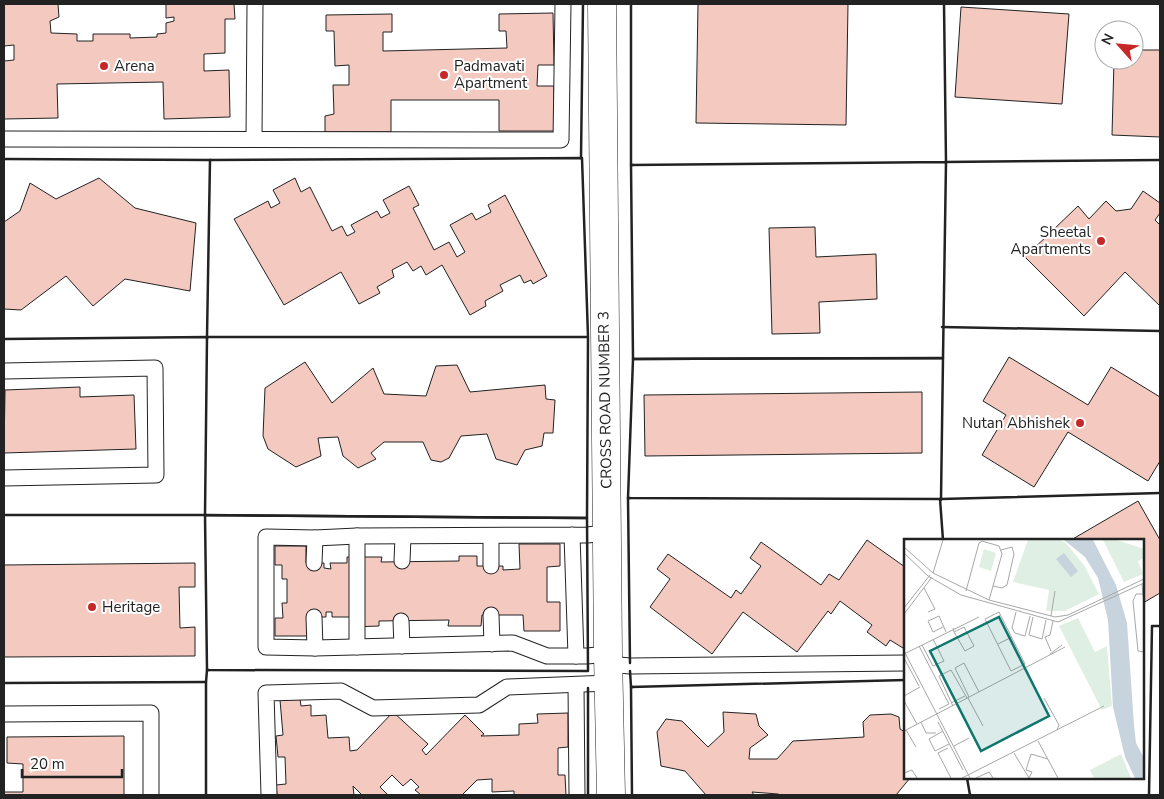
<svg xmlns="http://www.w3.org/2000/svg" width="1164" height="799" font-family="'Nunito Sans',sans-serif">
<style>
.building{fill:#f3c9c0;stroke:#222}
.lines{fill:none;stroke-linecap:round;stroke-linejoin:round}
.lane-casing{stroke:#222;stroke-width:17}
.street-casing{stroke:#222;stroke-width:29}
.lane{stroke:#fff;stroke-width:15}
.street{stroke:#fff;stroke-width:28}
.fence{stroke:#222;stroke-width:1;stroke-dasharray:6 2.5;stroke-linecap:butt}
.wall{stroke:#222;stroke-width:2.5}
.poi-dot{fill:#c62828;stroke:#fff;stroke-width:2}
.labels{text-anchor:middle;stroke-width:4;stroke-linejoin:round;paint-order:stroke}
.poi-label{font-size:15px;fill:#222;stroke:#fff;text-anchor:start}
.street-label{font-size:15px;fill:#222;stroke:#fff}
.inset-road{fill:none;stroke:#a7a7a7;stroke-width:1}
.view{fill:#0f766e;fill-opacity:0.15;stroke:#0f766e;stroke-width:2.5}
.inset-edge{fill:none;stroke:#222;stroke-width:2.5}
</style>
<rect width="100%" height="100%" fill="#fff"/>
<!-- building -->
<g class="building">
<path d="M4,4H58L59,17L50,21L51,33L77,34V41H93V34H130V38L157,37V34L166,33V23L174,21V17L166,18V4H234L235,19H225V53L204,54V71L229,70L230,117L164,119L163,82L57,84L58,118L4,119V61L14,60V45L4,46Z"/>
<path d="M698,4H848L846,125L696,123Z"/>
<path d="M961,7L1069,14L1062,104L955,97Z"/>
<path d="M553,13L554,65H538L537,86H554V131H499V100H391V132H325V116L334,114L333,85H349V65L335,66L334,31H326V15L392,14V32H383V51L507,48L506,31H499V14Z"/>
<path d="M1134,50H1160V137L1112,135L1114,60H1134Z"/>
<path d="M99,178L135,208L196,223L190,291L125,279L93,306L66,276L21,310L4,309V222L20,211L30,183L56,199Z"/>
<path d="M295,178L301,192L310,187L332,231L342,226L347,236L355,232L351,225L377,211L381,218L390,213L383,200L409,186L419,205L413,208L434,250L449,242L457,257L465,252L450,225L472,213L476,220L491,212L488,205L505,195L547,276L533,284L531,280L524,283L520,275L500,285L503,291L485,301L486,306L470,315L442,265L426,275L421,266L413,271L407,262L392,270L394,277L377,287L380,293L359,304L341,272L284,305L234,219L268,201L271,208L280,203L273,190Z"/>
<path d="M1143,191L1160,203V213L1155,220L1160,225V306L1125,272L1084,316L1025,257L1078,206L1089,219L1106,201L1116,211L1131,209Z"/>
<path d="M815,227L816,257L876,254L877,299L819,302L820,333L772,334L769,228Z"/>
<path d="M1009,357L1088,405L1111,367L1160,397V461L1148,481L1068,432L1034,487L982,455L1006,415L983,401Z"/>
<path d="M305,362L332,403L373,368L384,394L426,396L436,366L457,365L470,392L545,385L546,399L555,400L553,433H544L542,446L525,450L517,465L496,459L487,434L461,436L449,458L441,462L431,460L423,442H384L371,453L376,459L358,468L343,456L338,437L318,438L321,456L296,467L268,449L263,436L265,388Z"/>
<path d="M80,387V397L134,395L136,449L4,453L5,390Z"/>
<path d="M922,392V453L645,456L644,395Z"/>
<path d="M1138,501L1160,540V593L1143,603V540H1071Z"/>
<path d="M867,540L905,567V645L903,648L890,640L886,646L867,632L872,625L840,601L831,614L828,611L797,652L743,612L712,654L650,607L670,579L657,569L668,554L731,598L736,590L741,594L761,566L750,558L761,542L821,585L829,574L839,580Z"/>
<path d="M519,544H560V566L547,567V602H560V631H524L523,615H482L481,626H448L449,620L379,621V626L351,627V617H332V612H326V617H307L308,636H275V618H283L282,603H287V579H282V565H275V546H306V563H324V568L331,569L330,563H347V557H382L381,562L459,561V556H477V566H503V570L520,569Z"/>
<path d="M195,563V587H179L180,628L195,627V656L4,657V565Z"/>
<path d="M300,699L301,706L311,705V716L326,715L328,738L349,737L350,751L357,750L393,712L428,744L422,750L426,755L465,715L484,734L481,736L519,735V724L538,723L537,714L568,713V747L558,748V775H565L566,795H514V791L492,792V779L477,780L462,795H421L415,790L419,787L411,779L403,786L392,775L380,787L388,795H362L353,786L354,795H277L276,785L286,784L285,757H278L276,736L283,735L280,700Z"/>
<path d="M723,712L756,714L759,726L768,735L750,748L749,759H777L793,741L864,737L863,722L870,715L891,714L899,717L900,729L905,732V778H910L896,795H780L778,794L752,792L754,795H706L685,771L661,766L657,732L666,719L682,721L708,747L724,732Z"/>
<path d="M124,736V795H4V792H23V764L7,763V737Z"/>
</g>
<g class="lines">
<defs>
<g id="lane">
<path d="M4,139L561,140L563,4"/>
<path d="M254,139L255,4"/>
<path d="M4,371L155,368L156,475L4,478"/>
<path d="M606,533L587,535L357,536L315,538L266,537V647L315,648L513,643L547,656H587L608,654"/>
<path d="M572,535L576,656"/>
<path d="M357,536V647"/>
<path d="M402,561L403,537"/>
<path d="M314,563L315,538"/>
<path d="M491,566V536"/>
<path d="M491,615L492,644"/>
<path d="M314,617L315,648"/>
<path d="M401,621L402,646"/>
<path d="M608,664L630,666L905,663"/>
<path d="M576,685L577,795"/>
<path d="M4,714L151,713V795"/>
<path d="M269,795L266,693L341,691L373,708L479,705L507,687L609,683"/>
</g>
<path id="street" d="M602,4L608,654L611,795"/>
</defs>
<!-- lane casing -->
<use href="#lane" class="lane-casing"/>
<!-- street casing -->
<use href="#street" class="street-casing"/>
<!-- lane -->
<use href="#lane" class="lane"/>
<!-- street -->
<use href="#street" class="street"/>
<!-- fence -->
<path class="fence" d="M941,499L1160,493"/>
<!-- wall -->
<g class="wall">
<path d="M631,4V165H633"/>
<path d="M944,4L946,162L943,358L633,359L631,165L946,162"/>
<path d="M581,158L583,4"/>
<path d="M4,159L211,160"/>
<path d="M945,162L1160,160"/>
<path d="M942,327L1160,331"/>
<path d="M588,337H207L205,515L587,518L588,337L582,158L210,160L207,337H588"/>
<path d="M4,339L207,337V339"/>
<path d="M943,358L941,499L628,498L633,359Z"/>
<path d="M940,499L943,540"/>
<path d="M941,500V499L1160,493"/>
<path d="M4,515H205V514"/>
<path d="M205,515L587,518L588,671L207,670Z"/>
<path d="M630,663L628,498H630"/>
<path d="M630,671L631,687L905,680"/>
<path d="M4,683L206,682"/>
<path d="M967,778L970,795"/>
<path d="M206,795V682L207,670H209"/>
<path d="M588,795V688"/>
<path d="M632,795L631,687H633"/>
<path d="M1149,795L1152,626H1160"/>
</g>
</g>
<!-- markers -->
<g class="poi-dot">
<circle cx="104" cy="66" r="5"/>
<circle cx="444" cy="75" r="5"/>
<circle cx="1101" cy="241" r="5"/>
<circle cx="1080" cy="423" r="5"/>
<circle cx="92" cy="607" r="5"/>
</g>
<g class="labels">
<!-- poi labels -->
<g class="poi-label">
<text x="114" y="71">Arena</text>
<text x="454" y="71">Padmavati<tspan x="454" dy="17">Apartment</tspan></text>
<text x="1091" y="237" text-anchor="end">Sheetal<tspan x="1091" dy="17">Apartments</tspan></text>
<text x="1070" y="428" text-anchor="end">Nutan Abhishek</text>
<text x="102" y="612">Heritage</text>
</g>
<!-- street labels -->
<g class="street-label">
<text transform="translate(605 400) rotate(-91)" y="5">CROSS ROAD NUMBER 3</text>
</g>
</g>
<!-- overview -->
<g transform="translate(904 539)">
<rect width="240" height="240" fill="#fff"/>
<path d="M124,1H156L162,4L180,26L195,55L161,72H142L145,51L109,43ZM199,1H213L240,10V19L234,22L239,35L220,43ZM80,10L92,14L87,32L75,28ZM174,79L191,113L203,107L208,167L198,171L155,87ZM217,215L227,239H190L186,231Z" fill="#e0efe3"/>
<path d="M160,1H189L212,46L223,84L230,186L232,204L240,219V239H231L221,218L209,168L204,81L194,39L181,18ZM160,14L174,32L167,38L152,20Z" fill="#c7d3dd"/>
<path class="inset-road" d="M0,8L29,34L39,1M0,14L24,37M29,34L85,61L151,78L164,76L240,40M24,37L57,56L154,83L240,44M238,45L240,67M89,47L98,49L103,46L110,15L108,8L97,11M20,49L31,70L24,73M62,52L75,4L78,2L95,7L98,15L85,61M239,55H232L229,62L234,112L240,113M0,69L26,36M95,73L121,125L107,132L81,80ZM112,73L108,89L111,94L121,97L126,77M0,75L28,38M147,77L151,52M129,78L125,96L138,100L142,81M39,88L29,93L24,82L35,77L42,93M49,89L50,93L61,112L70,107L60,88L50,93M94,105L108,98M18,106L29,127L40,122L29,100M15,107L45,165L35,170M0,112L66,239M147,112L141,98L146,96L149,82M0,115L75,78M146,115L158,106M0,119L15,147M0,157L16,148M65,158L51,129L60,124L75,153M64,159L79,187M140,159L155,186L153,191M0,162L13,185M47,164L61,157M49,167L35,137L47,131L63,159M17,183L22,194H32M34,183L59,231M2,191L12,208M0,192L161,108M39,192L25,200L31,212L45,205M134,202L154,239M50,207L65,199M44,209L34,214L47,239M110,214L125,239M0,234L8,231L13,239M58,239L200,167M72,239L85,233L89,239M125,239L128,233L122,231L127,215L144,220"/>
<path class="view" d="M95,78L145,177L77,212L26,112Z"/>
<rect width="240" height="240" class="inset-edge"/>
</g>
<!-- border -->
<rect width="1164" height="799" fill="none" stroke="#222222" stroke-width="10"/>
<!-- north arrow -->
<g transform="translate(1119 45) rotate(297)"><circle r="24" fill="#ffffff" stroke="#a7a7a7"/>
<path d="M0-4L9 19L0 12L-9 19Z" fill="#c62828"/>
<text y="-8" font-size="14" font-weight="bold" text-anchor="middle" fill="#222222">N</text>
</g>
<!-- scale -->
<path d="M22 769v8h100v-8" fill="none" stroke="#222222" stroke-width="2.5"/>
<text x="30" y="769" font-size="15" fill="#222222" stroke="#ffffff" stroke-width="4" paint-order="stroke">20 m</text>
</svg>
